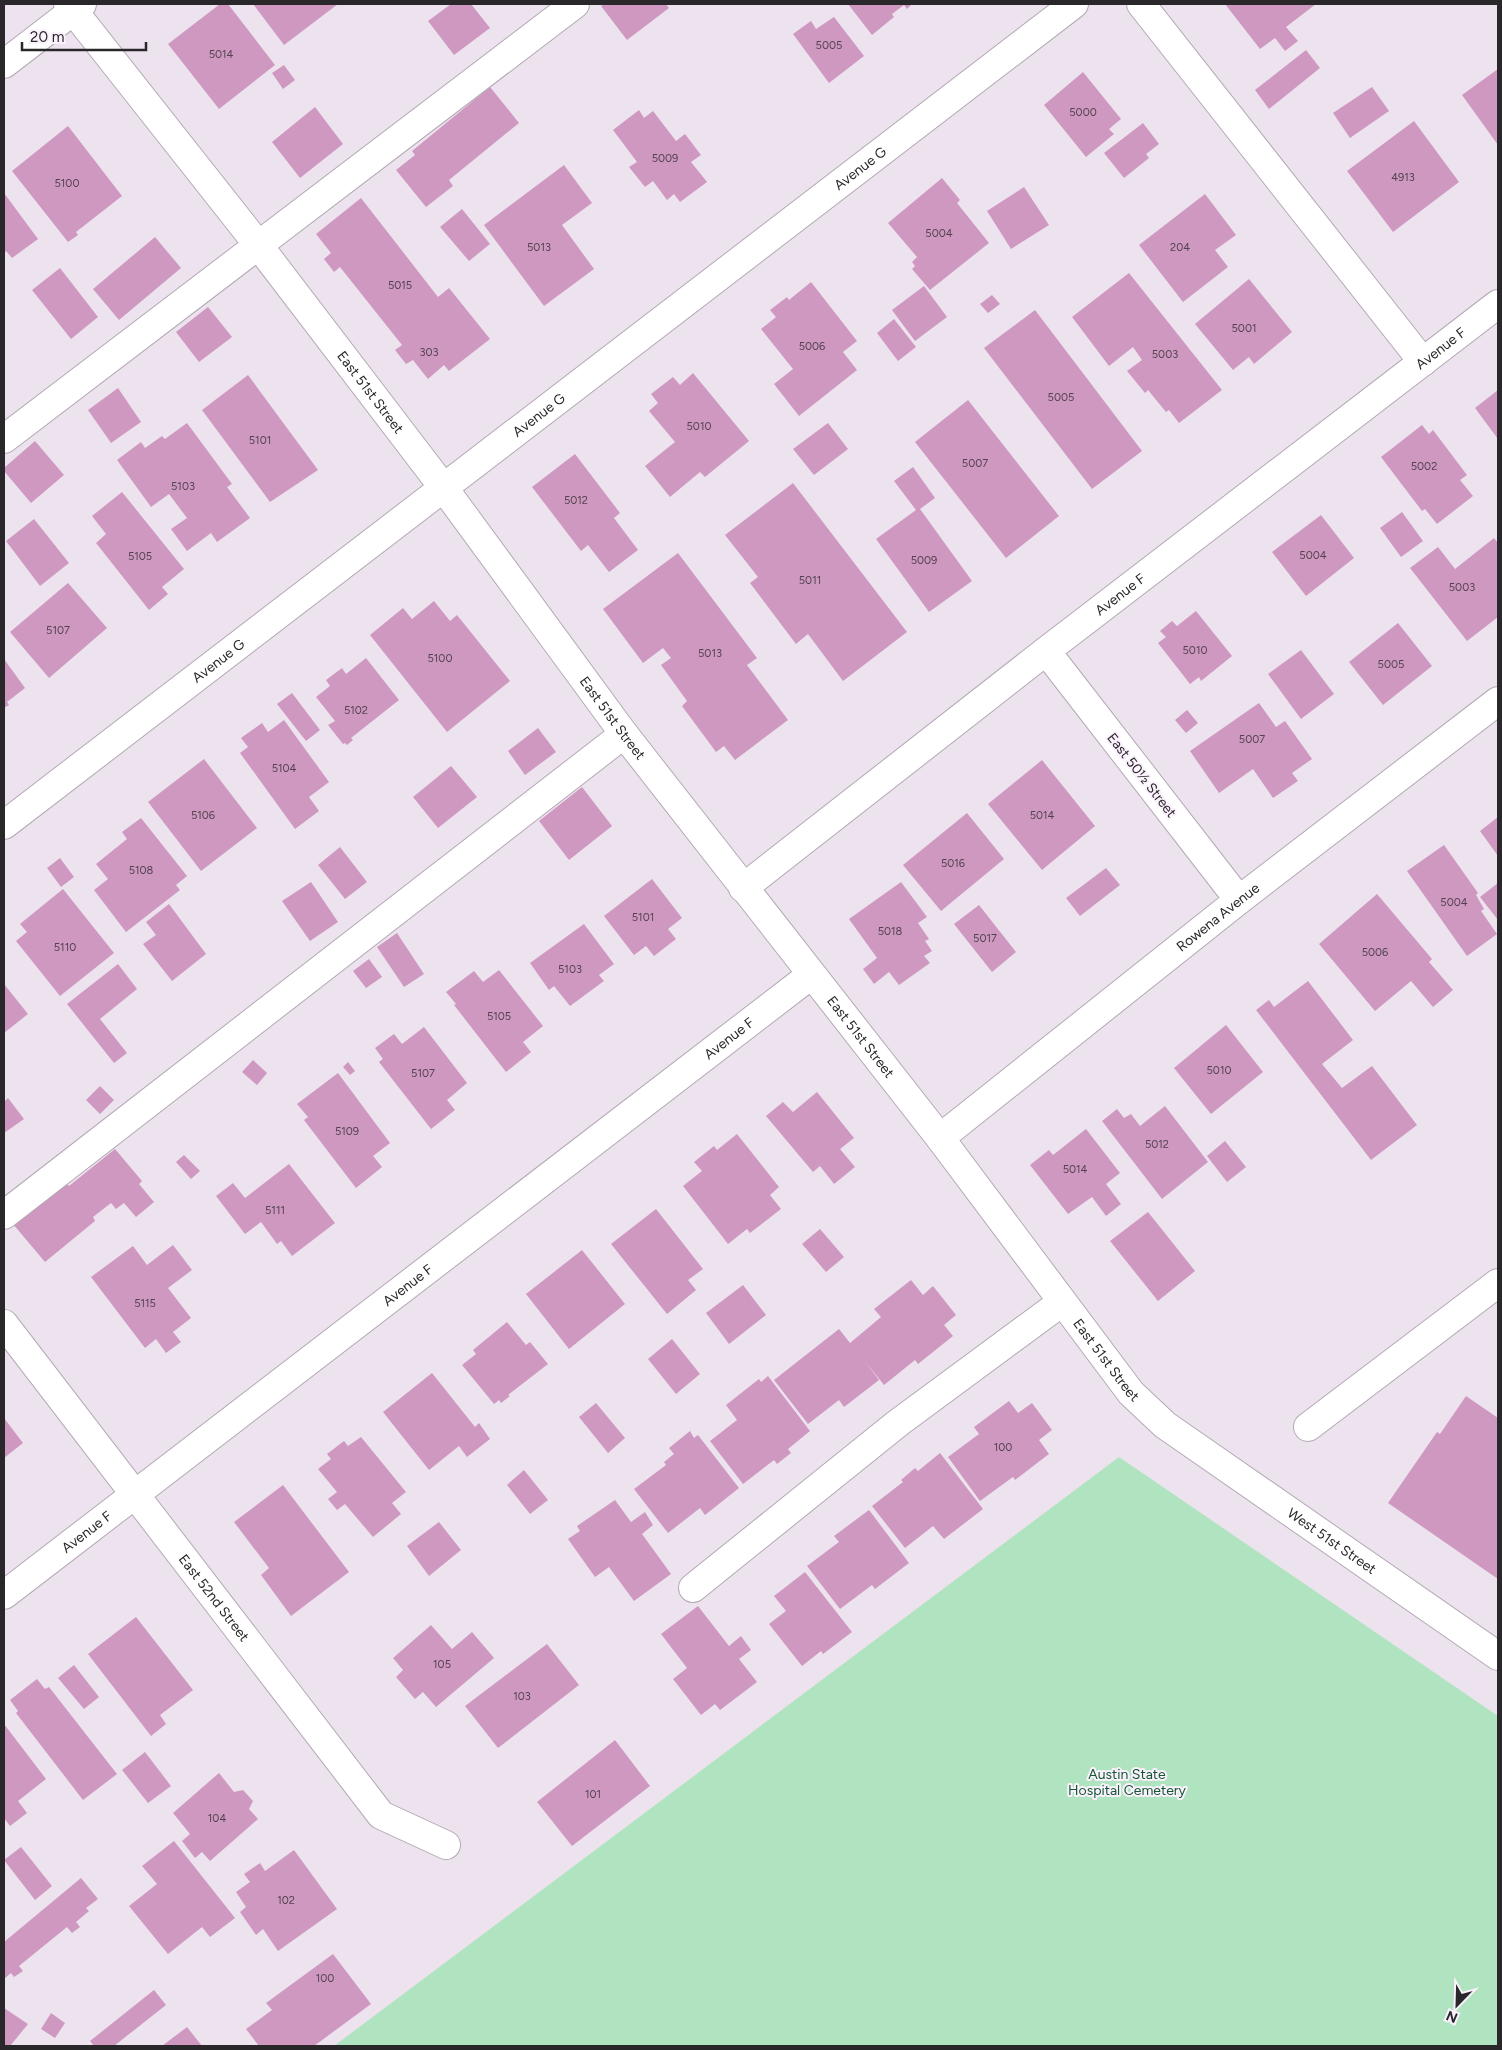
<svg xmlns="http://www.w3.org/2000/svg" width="1502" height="2050" font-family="Figtree,sans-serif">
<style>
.green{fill:#b0e3c0}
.building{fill:#cf98c0}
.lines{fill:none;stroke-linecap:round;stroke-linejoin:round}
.minor-casing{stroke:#b3a9b4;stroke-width:30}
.major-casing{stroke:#b3a9b4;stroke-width:30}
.minor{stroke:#fff;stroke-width:28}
.major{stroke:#fff;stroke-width:28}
.labels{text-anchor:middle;stroke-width:4;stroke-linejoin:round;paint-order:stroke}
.number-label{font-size:11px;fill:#534350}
.street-label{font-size:14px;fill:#2a272b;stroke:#fbf1fd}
.park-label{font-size:14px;fill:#125732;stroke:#fbf1fd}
</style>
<rect width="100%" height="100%" fill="#ede3ef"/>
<!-- green -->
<path class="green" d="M1119,1457L1498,1716V2046H334Z"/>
<!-- building -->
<g class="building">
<path d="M220,4H228L275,65L219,109L168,44Z"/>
<path d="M253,4H338L284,45Z"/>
<path d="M451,4H471L490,28L454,55L428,21Z"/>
<path d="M604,4H666L669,8L627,40L601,6Z"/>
<path d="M848,4H912L907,9L904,5L892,14L894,17L872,35Z"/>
<path d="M1225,4H1316L1286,27L1298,41L1285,51L1275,38L1260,49Z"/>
<path d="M834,17L864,56L829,83L793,34L811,21L816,29Z"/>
<path d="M1306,50L1320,68L1269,109L1255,90Z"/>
<path d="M284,65L295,80L283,89L272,73Z"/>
<path d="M1498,69V145L1462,95Z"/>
<path d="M1083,72L1121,119L1109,129L1114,134L1086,157L1044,105Z"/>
<path d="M490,87L519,123L449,180L453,186L426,207L396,170L415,155L412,151Z"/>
<path d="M1372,87L1389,111L1350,138L1333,113Z"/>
<path d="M315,107L343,144L300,178L272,142Z"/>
<path d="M639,110L644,118L653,111L676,141L685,134L701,155L691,162L707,182L680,202L674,194L667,200L653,181L645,187L629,167L637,162L613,130Z"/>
<path d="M1414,121L1459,182L1393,232L1347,171Z"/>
<path d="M1143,123L1159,144L1146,154L1149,158L1124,178L1104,153Z"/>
<path d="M68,126L122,196L76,232L78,235L68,242L12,171Z"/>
<path d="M564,165L592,203L562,225L594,269L544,306L484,225Z"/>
<path d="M942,178L960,200L957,203L989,243L930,290L912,269L915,266L912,262L917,257L888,223Z"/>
<path d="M1024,187L1049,225L1011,249L987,211Z"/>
<path d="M4,193L38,239L12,258L6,251L4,253Z"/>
<path d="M1205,194L1236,235L1215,250L1228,267L1183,302L1139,245Z"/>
<path d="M361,198L438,297L449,288L490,339L449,371L444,365L428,379L413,360L406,364L395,350L402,345L340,267L334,272L324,259L331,253L316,234Z"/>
<path d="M462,209L490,244L469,261L440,227Z"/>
<path d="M155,237L181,268L119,320L93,289Z"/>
<path d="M60,268L98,317L71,339L32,290Z"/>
<path d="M1129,273L1222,390L1179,423L1169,410L1166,412L1148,390L1145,393L1127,371L1142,360L1133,347L1109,366L1072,317Z"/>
<path d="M1249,279L1292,332L1254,364L1249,357L1233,370L1195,324Z"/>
<path d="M811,282L857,341L843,352L857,370L799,416L774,384L793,369L761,329L776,317L770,310L787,297L789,300Z"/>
<path d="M924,286L947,317L915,341L892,310Z"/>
<path d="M992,295L1000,304L988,313L980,304Z"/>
<path d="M208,307L232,337L199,362L176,332Z"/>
<path d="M1035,310L1142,451L1092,489L984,348Z"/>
<path d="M894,319L916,347L898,361L877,333Z"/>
<path d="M693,373L749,441L705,477L700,472L670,497L645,466L675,442L649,411L658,403L651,394L673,377L680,385Z"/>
<path d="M248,375L318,470L270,502L202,410Z"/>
<path d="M118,388L141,422L111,443L88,410Z"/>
<path d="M1498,390V439L1475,408Z"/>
<path d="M968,400L1059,516L1006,558L915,442Z"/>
<path d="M187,423L232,484L227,487L250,518L217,542L211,533L187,551L171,529L187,518L169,494L151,507L117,460L141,442L145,448L162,436L165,439Z"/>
<path d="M828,423L848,449L814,475L793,449Z"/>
<path d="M1422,425L1429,434L1433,430L1467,475L1460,480L1473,496L1437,524L1425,509L1422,511L1381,457Z"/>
<path d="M35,441L64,475L31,503L4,471V468Z"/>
<path d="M575,454L620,513L614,518L638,550L609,572L588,545L581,551L532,487Z"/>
<path d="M913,467L935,498L920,509L972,581L929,612L876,539L916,510L894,481Z"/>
<path d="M793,483L907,632L843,681L808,634L796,644L750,583L758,577L725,535Z"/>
<path d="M122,492L184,569L162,587L168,594L149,610L96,543L106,534L92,516Z"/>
<path d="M1402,512L1423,541L1401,557L1380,528Z"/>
<path d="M1321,515L1354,558L1306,596L1272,552Z"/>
<path d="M34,519L69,563L40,586L6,541Z"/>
<path d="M1494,538L1498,543V617L1467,641L1410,568L1438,547L1455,569Z"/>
<path d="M678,553L757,658L747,665L788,720L735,760L724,746L716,752L682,706L687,701L661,665L671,658L663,648L643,663L603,609Z"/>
<path d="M68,583L107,628L49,678L10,632Z"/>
<path d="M434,601L450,621L457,615L510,681L447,732L370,635L403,608L412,619Z"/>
<path d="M1196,611L1232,656L1201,681L1199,677L1190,684L1158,643L1166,637L1160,631L1172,621L1177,626Z"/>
<path d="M1398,623L1432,666L1383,705L1349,662Z"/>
<path d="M1301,650L1334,694L1301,719L1268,674Z"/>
<path d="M366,658L399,700L351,738L353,740L347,745L345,743L343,744L328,725L335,721L316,697L330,686L326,680L342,668L346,674Z"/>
<path d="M4,659L25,688L7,702L9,705L4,708Z"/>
<path d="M292,693L320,730L306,741L277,704Z"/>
<path d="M1259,703L1276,727L1285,721L1312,759L1292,773L1298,781L1273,798L1253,769L1219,793L1190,751Z"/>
<path d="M1187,710L1198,723L1186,733L1175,720Z"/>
<path d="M284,720L329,782L309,797L319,811L295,829L240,753L248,747L241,738L262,723L268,732Z"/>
<path d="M538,728L556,752L525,775L508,751Z"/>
<path d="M204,759L257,828L201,871L148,802Z"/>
<path d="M1042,760L1095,826L1042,870L988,804Z"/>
<path d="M451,766L477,797L438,828L413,797Z"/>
<path d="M582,787L612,826L569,860L539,821Z"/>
<path d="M967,813L1004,859L941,911L903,865Z"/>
<path d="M1498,817V856L1480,831Z"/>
<path d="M141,818L187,876L176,885L180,890L126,932L94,890L108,879L96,864L127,839L122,832Z"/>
<path d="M1444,845L1478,893L1476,895L1484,909L1481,911L1497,934L1467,956L1407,871Z"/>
<path d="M340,847L367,882L345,899L318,865Z"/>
<path d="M60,858L74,877L61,887L47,868Z"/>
<path d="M1106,868L1120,885L1080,916L1066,898Z"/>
<path d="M652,879L682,918L668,929L676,939L654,956L646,946L634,955L604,916Z"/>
<path d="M311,882L338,922L310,941L282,901Z"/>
<path d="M901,882L927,917L918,923L929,939L925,941L932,951L924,956L930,963L899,985L889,972L874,984L863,969L877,958L849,919Z"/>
<path d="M1498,883V920L1480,897Z"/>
<path d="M63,889L114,953L60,996L16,941L27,932L20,924Z"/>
<path d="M1377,894L1432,959L1429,962L1453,990L1433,1007L1411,981L1375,1011L1319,944Z"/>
<path d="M169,904L206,954L172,981L143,944L156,935L146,922Z"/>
<path d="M979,905L1016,952L992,972L954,924Z"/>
<path d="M584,924L614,964L599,975L604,981L570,1006L554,986L549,990L530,963Z"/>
<path d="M397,933L424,974L404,987L377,947Z"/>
<path d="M369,959L382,977L366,988L353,971Z"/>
<path d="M118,964L137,989L100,1019L127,1053L114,1063L67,1004Z"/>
<path d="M499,970L543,1026L523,1042L531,1052L506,1072L454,1005L456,1004L446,992L474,971L483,982Z"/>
<path d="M1308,981L1353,1040L1322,1064L1342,1088L1372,1066L1417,1125L1371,1160L1256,1010L1269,1000L1274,1007Z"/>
<path d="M4,984L28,1014L4,1033Z"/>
<path d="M1226,1025L1263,1072L1211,1114L1174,1068Z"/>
<path d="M424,1027L467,1083L447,1100L455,1110L431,1129L379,1062L383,1059L375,1048L394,1034L402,1044Z"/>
<path d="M253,1060L267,1073L257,1085L242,1072Z"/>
<path d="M348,1062L355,1071L350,1075L343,1067Z"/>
<path d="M338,1073L390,1143L373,1156L382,1167L356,1188L304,1120L308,1117L297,1104Z"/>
<path d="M100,1086L114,1100L100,1114L86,1100Z"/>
<path d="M817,1092L854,1138L840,1149L855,1167L834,1184L820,1166L813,1172L766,1116L783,1102L793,1112Z"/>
<path d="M8,1098L24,1119L4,1133V1102Z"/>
<path d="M1165,1106L1208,1162L1162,1199L1102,1121L1117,1109L1124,1118L1131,1114L1140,1126Z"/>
<path d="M1086,1129L1120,1173L1106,1184L1121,1204L1106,1216L1092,1197L1068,1214L1030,1165L1049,1150L1053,1155Z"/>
<path d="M737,1134L779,1187L770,1195L781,1209L750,1233L747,1229L728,1244L683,1186L702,1171L694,1162L714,1146L717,1150Z"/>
<path d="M1225,1141L1246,1167L1227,1182L1207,1156Z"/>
<path d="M115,1149L142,1181L139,1184L154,1202L136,1217L124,1203L116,1209L111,1203L93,1217L95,1221L45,1262L13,1224L65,1182L69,1186Z"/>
<path d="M184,1155L200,1171L191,1179L176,1162Z"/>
<path d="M289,1164L335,1223L292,1256L281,1241L277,1244L261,1222L245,1234L216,1196L233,1183L245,1198Z"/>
<path d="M656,1209L703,1269L688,1280L696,1290L667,1314L611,1244Z"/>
<path d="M1148,1212L1195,1271L1158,1301L1110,1241Z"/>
<path d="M820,1229L844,1257L826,1272L802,1244Z"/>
<path d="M173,1245L192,1270L168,1288L191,1318L173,1332L181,1342L166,1353L156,1339L145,1348L91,1277L133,1246L147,1265Z"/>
<path d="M582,1250L625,1304L569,1349L526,1294Z"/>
<path d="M911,1280L923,1295L933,1286L956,1315L944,1325L953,1336L918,1364L915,1360L884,1385L865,1361L879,1380L844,1407L839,1400L808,1424L774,1380L839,1329L850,1343L881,1317L874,1309Z"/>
<path d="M743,1285L766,1315L729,1344L706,1313Z"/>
<path d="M507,1322L526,1345L530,1342L548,1364L508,1395L510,1396L501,1403L499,1400L494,1404L462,1365L476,1354L473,1350Z"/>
<path d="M672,1339L700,1374L676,1394L648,1359Z"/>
<path d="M432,1373L475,1427L479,1423L490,1439L467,1457L459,1446L429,1470L383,1412Z"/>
<path d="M768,1376L810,1431L788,1449L791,1453L777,1464L774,1460L743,1484L710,1441L737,1420L726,1405L759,1379L761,1382Z"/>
<path d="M1466,1396L1498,1418V1579L1388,1503L1437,1432L1440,1434Z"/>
<path d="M1009,1401L1018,1413L1032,1403L1052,1430L1039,1440L1049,1454L1015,1480L1013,1477L980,1501L948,1457L979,1434L974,1427Z"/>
<path d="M596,1403L625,1438L608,1453L579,1417Z"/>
<path d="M4,1418L23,1443L4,1458Z"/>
<path d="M690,1431L694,1438L698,1435L739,1488L705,1515L700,1508L668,1533L634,1489L666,1465L664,1462L674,1454L669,1448Z"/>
<path d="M361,1437L406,1492L392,1503L401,1514L373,1537L345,1504L337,1510L328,1499L337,1492L318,1469L331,1459L327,1454L344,1441L348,1446Z"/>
<path d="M940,1453L983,1509L944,1539L933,1526L905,1548L872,1506L903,1482L901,1480L915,1468L918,1471Z"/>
<path d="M524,1470L548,1500L530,1514L507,1485Z"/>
<path d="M283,1485L349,1572L291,1616L261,1575L269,1568L234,1522Z"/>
<path d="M615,1500L631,1522L645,1512L653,1525L642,1534L671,1574L634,1601L609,1567L595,1577L568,1539L580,1531L577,1526Z"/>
<path d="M869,1510L909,1563L875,1589L872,1585L840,1609L807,1566L839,1542L834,1536Z"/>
<path d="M439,1522L461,1550L429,1576L407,1546Z"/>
<path d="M805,1572L852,1632L823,1654L821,1651L802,1666L769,1624L786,1611L774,1596Z"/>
<path d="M698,1606L729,1646L741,1636L751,1650L739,1659L757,1682L720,1710L715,1704L701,1715L673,1679L687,1668L661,1634Z"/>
<path d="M136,1617L193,1690L160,1715L166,1724L151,1736L88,1654Z"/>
<path d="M431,1625L452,1649L472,1632L494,1658L436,1707L423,1692L415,1699L408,1691L396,1677L403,1670L393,1658Z"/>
<path d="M547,1644L579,1685L498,1748L465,1706Z"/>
<path d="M74,1665L99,1697L84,1709L58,1678Z"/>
<path d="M37,1679L45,1689L49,1687L117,1774L83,1800L16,1713L18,1711L10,1700Z"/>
<path d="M4,1724L46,1779L18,1801L27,1813L10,1826L4,1818Z"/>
<path d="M615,1740L650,1786L572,1846L537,1802Z"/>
<path d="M145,1752L171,1786L148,1803L122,1770Z"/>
<path d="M219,1773L234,1792L243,1790L253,1801L249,1809L258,1819L210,1861L202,1852L195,1858L182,1841L190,1834L173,1813Z"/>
<path d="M174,1841L235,1918L210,1937L202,1927L168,1954L129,1906L157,1884L142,1866Z"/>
<path d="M21,1847L52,1886L35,1900L4,1860Z"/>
<path d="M294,1850L337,1909L278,1951L263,1929L256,1935L240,1912L246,1907L236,1892L250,1882L244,1874L260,1863L265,1871Z"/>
<path d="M81,1878L98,1899L86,1908L89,1911L76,1922L80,1927L72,1933L67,1927L19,1966L23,1971L14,1977L11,1973L4,1979V1942Z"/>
<path d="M333,1954L371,2004L314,2046H259L246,2029L272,2010L266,2003Z"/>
<path d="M154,1990L166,2005L114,2046H94L90,2041Z"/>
<path d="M4,2008L28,2024L10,2046H4Z"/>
<path d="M51,2013L65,2023L55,2038L41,2029Z"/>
<path d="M187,2027L202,2046H162Z"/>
</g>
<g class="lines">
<defs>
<g id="minor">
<path d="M1141,4L1423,362"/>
<path d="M4,64L82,4"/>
<path d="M4,439L575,4"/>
<path d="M1046,651L1239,900"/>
<path id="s1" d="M4,825L1074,4"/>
<path id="s2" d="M743,888L1046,651L1498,304"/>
<path id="s3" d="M940,1138L1239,900L1498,701"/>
<path d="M4,1215L624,734"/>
<path id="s4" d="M4,1324L381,1815L446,1845"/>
<path d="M1308,1427L1498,1283"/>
<path d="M693,1588L898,1423L1062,1302"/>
<path id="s5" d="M4,1595L811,975"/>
</g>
<g id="major">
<path id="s6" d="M68,4L259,246L443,487L624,734L940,1138L1131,1393L1165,1425L1498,1656"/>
</g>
</defs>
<!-- minor casing -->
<use href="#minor" class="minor-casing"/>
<!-- major casing -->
<use href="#major" class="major-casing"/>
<!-- minor -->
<use href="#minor" class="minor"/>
<!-- major -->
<use href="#major" class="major"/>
</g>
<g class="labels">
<!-- number labels -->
<g class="number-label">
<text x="829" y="49">5005</text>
<text x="221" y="58">5014</text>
<text x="1083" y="116">5000</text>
<text x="665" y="162">5009</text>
<text x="1403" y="181">4913</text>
<text x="67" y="187">5100</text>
<text x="939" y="237">5004</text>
<text x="539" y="251">5013</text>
<text x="1180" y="251">204</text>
<text x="400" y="289">5015</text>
<text x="1244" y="332">5001</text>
<text x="812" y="350">5006</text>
<text x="429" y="356">303</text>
<text x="1165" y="358">5003</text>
<text x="1061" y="401">5005</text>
<text x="699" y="430">5010</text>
<text x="260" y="444">5101</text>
<text x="975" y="467">5007</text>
<text x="1424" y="470">5002</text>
<text x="183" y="490">5103</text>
<text x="576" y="504">5012</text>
<text x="1313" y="559">5004</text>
<text x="140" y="560">5105</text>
<text x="924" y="564">5009</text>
<text x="810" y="584">5011</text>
<text x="1462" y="591">5003</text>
<text x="58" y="634">5107</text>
<text x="1195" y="654">5010</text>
<text x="710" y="657">5013</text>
<text x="440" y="662">5100</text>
<text x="1391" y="668">5005</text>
<text x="356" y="714">5102</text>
<text x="1252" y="743">5007</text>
<text x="284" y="772">5104</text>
<text x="203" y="819">5106</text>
<text x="1042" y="819">5014</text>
<text x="953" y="867">5016</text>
<text x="141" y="874">5108</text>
<text x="1454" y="906">5004</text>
<text x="643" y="921">5101</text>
<text x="890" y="935">5018</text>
<text x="985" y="942">5017</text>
<text x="65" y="951">5110</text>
<text x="1375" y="956">5006</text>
<text x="570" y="973">5103</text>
<text x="499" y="1020">5105</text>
<text x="1219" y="1074">5010</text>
<text x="423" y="1077">5107</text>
<text x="347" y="1135">5109</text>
<text x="1157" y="1148">5012</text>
<text x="1075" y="1173">5014</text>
<text x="275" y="1214">5111</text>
<text x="145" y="1307">5115</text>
<text x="1003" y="1451">100</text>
<text x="442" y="1668">105</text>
<text x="522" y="1700">103</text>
<text x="593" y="1798">101</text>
<text x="217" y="1822">104</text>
<text x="286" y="1904">102</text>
<text x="325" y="1982">100</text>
</g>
<!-- street labels -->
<g class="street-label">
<text dy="5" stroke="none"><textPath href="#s1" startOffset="1079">Avenue G</textPath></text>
<text dy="5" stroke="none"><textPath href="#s2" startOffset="882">Avenue F</textPath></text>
<text dy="5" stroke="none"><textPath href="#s6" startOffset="492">East 51st Street</textPath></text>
<text dy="5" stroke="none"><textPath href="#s1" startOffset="674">Avenue G</textPath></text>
<text dy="5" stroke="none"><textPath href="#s2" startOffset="478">Avenue F</textPath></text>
<text dy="5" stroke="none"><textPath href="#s1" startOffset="270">Avenue G</textPath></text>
<text dy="5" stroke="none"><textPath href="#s6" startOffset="898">East 51st Street</textPath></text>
<text transform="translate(1142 775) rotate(52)" y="5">East 50½ Street</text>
<text dy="5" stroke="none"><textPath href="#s3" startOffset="355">Rowena Avenue</textPath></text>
<text dy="5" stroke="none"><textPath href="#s6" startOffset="1302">East 51st Street</textPath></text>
<text dy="5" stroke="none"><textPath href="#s5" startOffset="914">Avenue F</textPath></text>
<text dy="5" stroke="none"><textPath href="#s5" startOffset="509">Avenue F</textPath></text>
<text dy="5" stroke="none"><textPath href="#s6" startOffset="1708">East 51st Street</textPath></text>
<text dy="5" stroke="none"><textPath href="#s5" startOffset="104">Avenue F</textPath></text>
<text dy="5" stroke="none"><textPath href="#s6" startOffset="1999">West 51st Street</textPath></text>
<text dy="5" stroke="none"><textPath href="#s4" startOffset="345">East 52nd Street</textPath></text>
</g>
<!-- park labels -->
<g class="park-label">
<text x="1127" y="1779">Austin State<tspan x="1127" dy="16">Hospital Cemetery</tspan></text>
</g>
</g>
<!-- border -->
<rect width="1502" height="2050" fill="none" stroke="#2a272b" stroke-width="10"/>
<!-- north arrow -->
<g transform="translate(1457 2005) rotate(203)" stroke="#fbf1fd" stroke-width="4" paint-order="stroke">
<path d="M0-4L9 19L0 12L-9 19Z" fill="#2a272b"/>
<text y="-8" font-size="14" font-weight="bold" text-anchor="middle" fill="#2a272b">N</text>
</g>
<!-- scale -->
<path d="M22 42v8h124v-8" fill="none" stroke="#2a272b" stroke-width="2.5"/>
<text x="30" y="42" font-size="15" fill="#2a272b" stroke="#fbf1fd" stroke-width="4" paint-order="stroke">20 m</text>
</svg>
